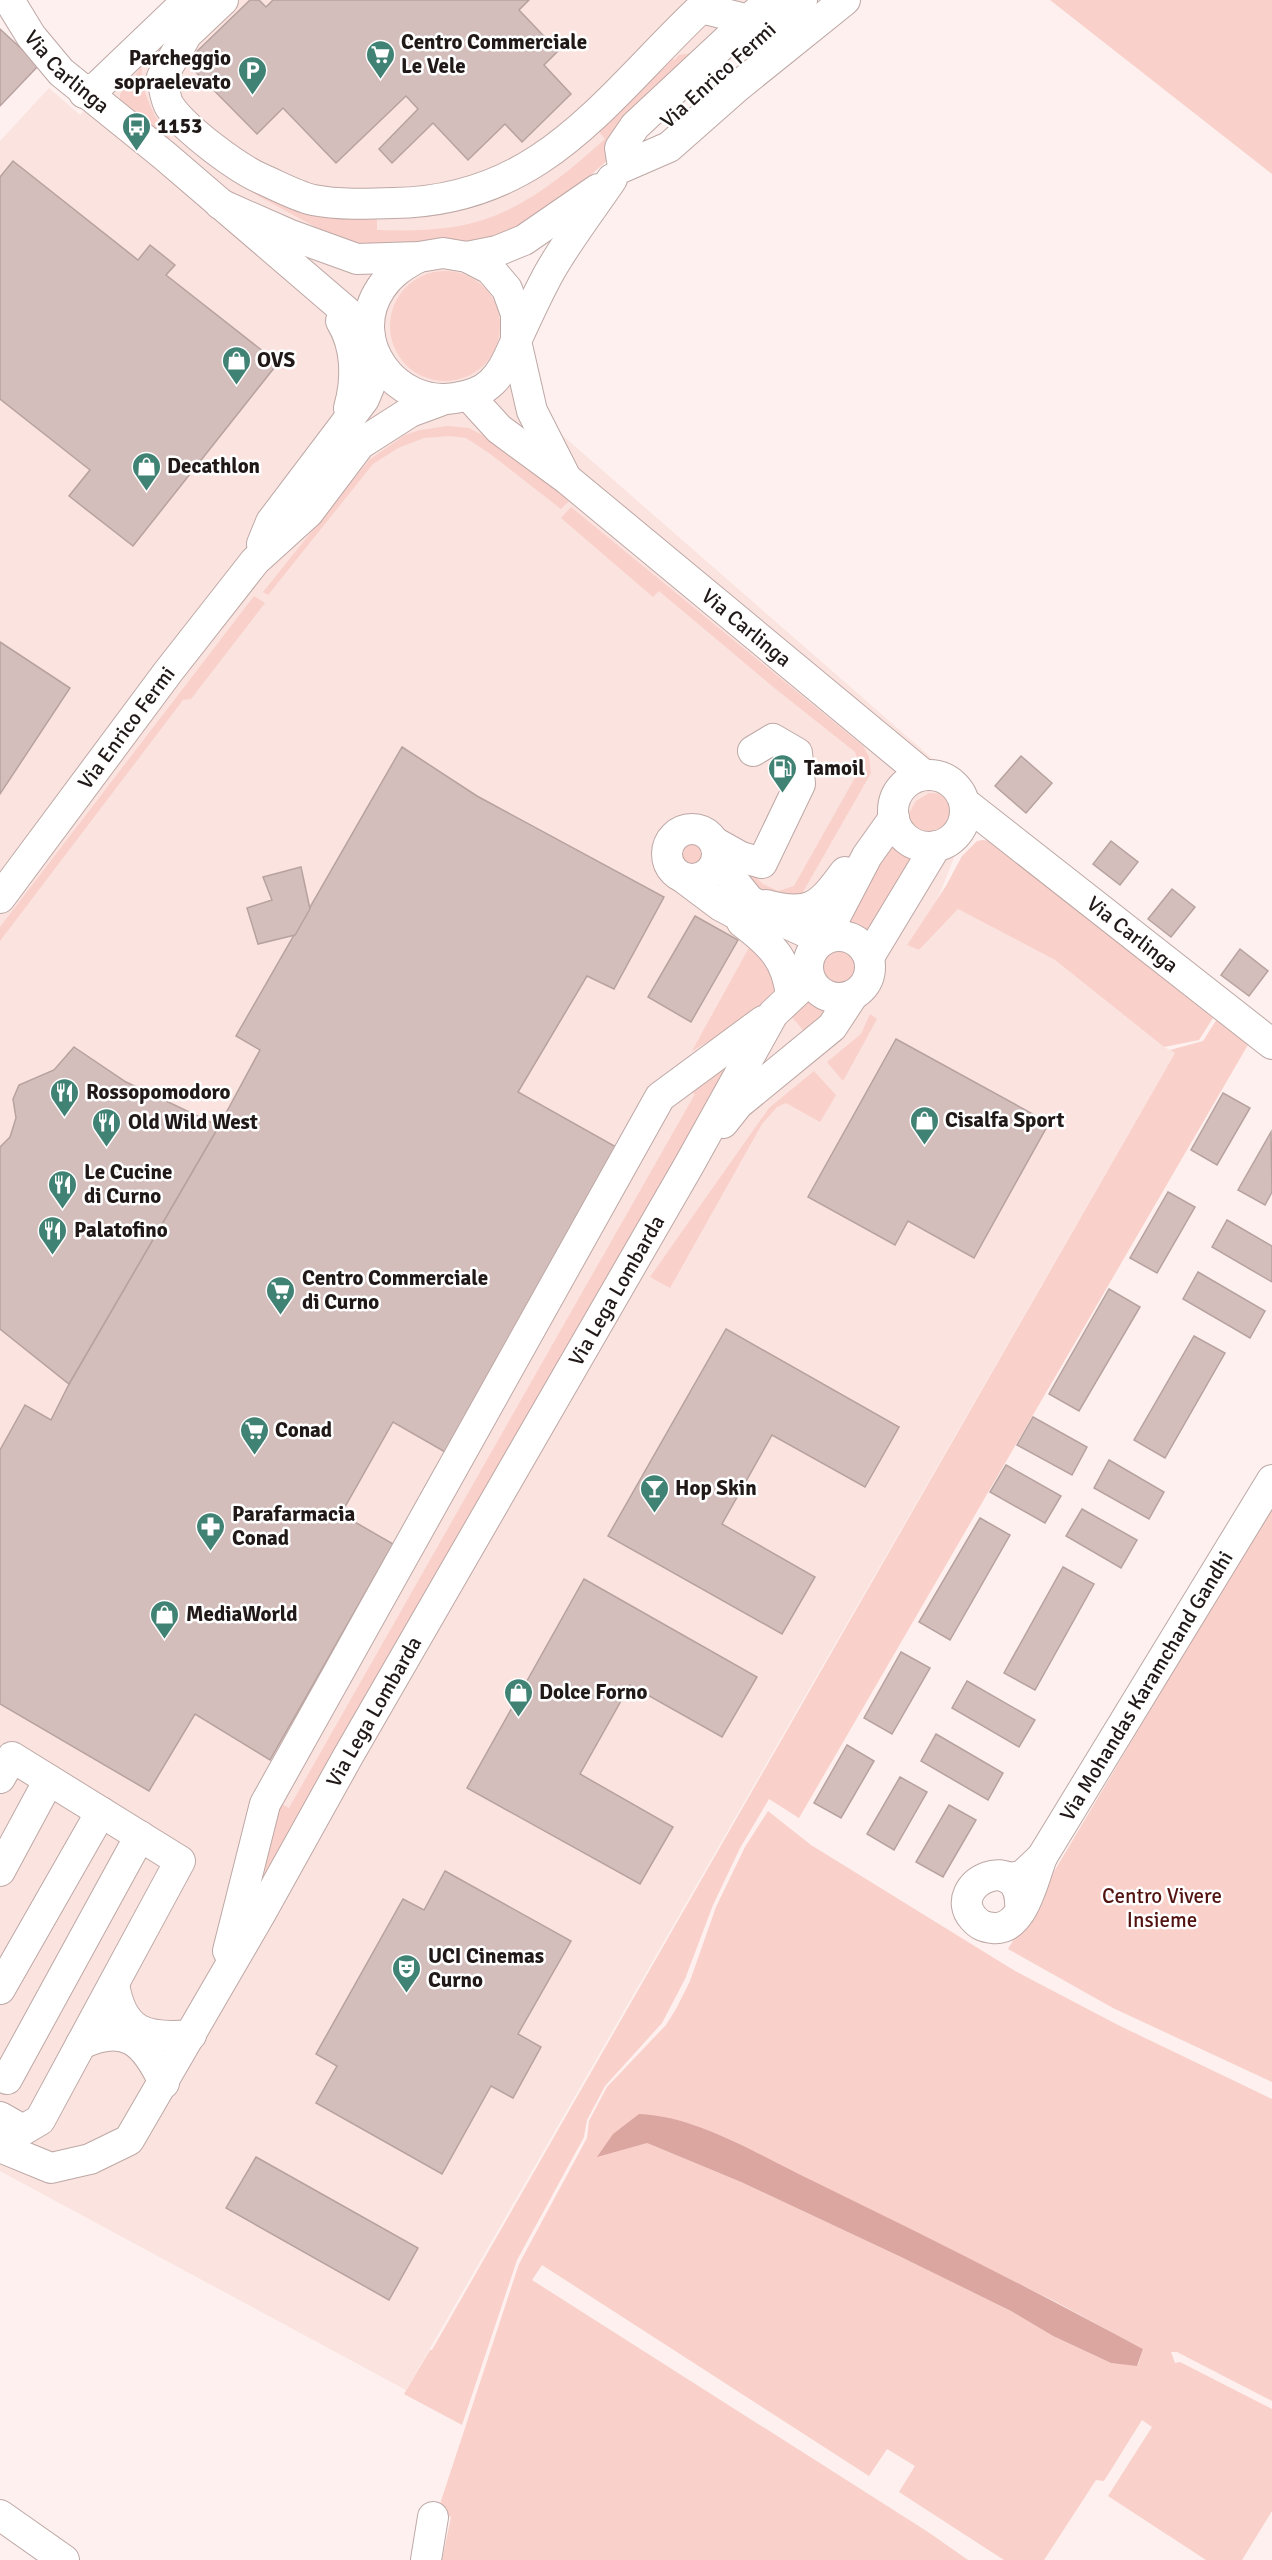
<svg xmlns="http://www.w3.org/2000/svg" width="1272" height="2560" font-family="Signika,sans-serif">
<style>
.built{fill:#fbe3df}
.green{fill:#f9d0ca;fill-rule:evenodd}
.forest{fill:#dba69f}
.building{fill:#d3bebb;stroke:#b7a29f;stroke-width:1.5}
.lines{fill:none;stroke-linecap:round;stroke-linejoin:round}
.minor-casing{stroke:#bda8a5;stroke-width:32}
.minor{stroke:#fff;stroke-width:30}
.labels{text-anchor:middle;stroke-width:5;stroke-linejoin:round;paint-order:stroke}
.poi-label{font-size:21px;font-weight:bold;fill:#211918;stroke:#fff;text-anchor:start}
.street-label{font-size:21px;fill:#211918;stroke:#fff}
.park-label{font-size:21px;fill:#531310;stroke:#fff}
</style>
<rect width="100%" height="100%" fill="#fdf0ee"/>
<!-- built -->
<path class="built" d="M199,0H764L591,175L497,238L546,421L982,802L967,825L938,898L907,945L919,950L958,909L1055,960L1164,1047L1175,1053L406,2390L0,2171V141L49,88L80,115Z"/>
<!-- green -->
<g class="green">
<path d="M1050,0H1272V174Z"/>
<path d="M700,52L610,158L591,175L520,225L497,238L480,241H422L391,254L336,238L260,197L219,170L377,213V230C412,231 449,231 483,220C530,205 569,171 605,139L596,128L670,57L674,60L679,55Z"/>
<path d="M142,66C139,89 156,121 170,138L164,145L120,107V94Z"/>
<circle cx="445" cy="326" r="55"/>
<path d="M448,426L469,428L497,443L570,500L561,509L489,453L466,438L450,436L424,438L398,448L373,464L268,595L263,592L369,460L405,435L420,430Z"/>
<path d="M571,507L863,746L869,757L871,773L799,899L790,904L747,885L741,864L763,884L778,891L794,886L861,767L855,752L772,686L659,591L653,597L561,518Z"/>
<path d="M254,596L265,603L191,699L183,700L0,941V927Z"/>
<path d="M929,793C942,792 947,798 952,810L937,839L905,820L916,801Z"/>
<path d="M898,829L905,837L925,847L877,933L843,927Z"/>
<circle cx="693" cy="855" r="16"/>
<path d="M983,840L989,841L1213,1018L1199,1040L1164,1047L1055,960L958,909L919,950L907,945L946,886L962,856L977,841Z"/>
<path d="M751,944L782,979L766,1008L692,1051Z"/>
<circle cx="839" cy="967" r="23"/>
<path d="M813,998L822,1000L828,1006L809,1037L791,1016L806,1000Z"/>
<path d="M870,1014L877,1019L843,1081L827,1062L861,1034Z"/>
<path d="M1217,1019L1249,1043L799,1818L769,1799L740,1848L713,1905L685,1979L662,2023L605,2086L587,2120L584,2137L517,2260L462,2425L404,2394L430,2350H432L1175,1053L1170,1050L1203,1041Z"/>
<path d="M740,1047L708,1101L249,1909L278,1802L289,1808L695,1094L686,1087Z"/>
<path d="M814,1071L836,1095L820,1122L786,1103L777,1107L762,1124L670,1288L650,1277L769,1108Z"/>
<path d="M1272,1505V2082L1113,2008L1008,1949Z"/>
<path d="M768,1811L811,1845L1015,1971L1118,2025L1272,2099V2401L1177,2352H1171L1175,2363L1180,2362L1272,2409V2511L1242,2560H1206L1108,2496L1152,2427L1142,2420L1104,2481L1096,2480L1044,2560H1004L899,2492L915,2466L887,2449L869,2476L542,2265L532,2280L928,2532L968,2560H442L451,2517L438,2510L519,2264L587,2138L589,2121L607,2087L666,2025L676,2009L690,1981L716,1907L745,1847ZM647,2143L822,2186L1056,2302L1143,2349L1138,2365L1111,2363L1053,2336L1011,2311L901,2257L741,2182Z"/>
</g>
<!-- forest -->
<path class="forest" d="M639,2114C698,2116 760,2156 813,2181C924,2235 1034,2290 1143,2349L1137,2366L1111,2363L1053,2336L1011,2311L901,2257L741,2182L647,2143L597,2157L613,2134Z"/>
<!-- building -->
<g class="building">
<path d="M250,0H259L266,7L273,0H529L519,10L558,51L544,65L571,94L522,142L505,124L468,160L433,123L392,163L379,149L418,109L406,96L336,163L283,108L257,134L186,62Z"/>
<path d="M0,29L39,65L0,106Z"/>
<path d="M13,161L138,260L150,245L175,265L166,275L278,363L133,546L69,496L90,470L0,399V177Z"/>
<path d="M0,642L70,688L0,794Z"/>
<path d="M402,747L477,796L664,897L614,989L587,976L518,1092L625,1152L445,1452L393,1422L341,1514L393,1544L270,1760L195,1714L149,1791L0,1704V1450L25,1405L51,1420L69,1384L219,1126L260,1050L236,1036Z"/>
<path d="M1021,756L1052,783L1026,813L995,786Z"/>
<path d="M1111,841L1138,862L1120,885L1093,864Z"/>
<path d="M301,867L310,909L295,935L258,944L247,908L272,900L263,877Z"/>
<path d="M1172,889L1195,907L1171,937L1148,919Z"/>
<path d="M695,916L738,940L691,1022L648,997Z"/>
<path d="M1240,949L1268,971L1249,996L1221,975Z"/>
<path d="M896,1039L1049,1123L974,1258L908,1221L895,1245L808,1197Z"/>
<path d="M74,1047L126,1082L219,1126L69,1384L0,1329V1147L10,1137L16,1118L13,1099L19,1085L54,1070Z"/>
<path d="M1223,1093L1250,1108L1217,1165L1191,1150Z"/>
<path d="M1271,1132L1272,1192L1265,1205L1238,1190Z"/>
<path d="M1168,1192L1195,1207L1157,1273L1130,1258Z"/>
<path d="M1227,1220L1272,1246V1282L1212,1247Z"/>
<path d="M1198,1272L1265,1311L1250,1338L1183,1299Z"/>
<path d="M1109,1289L1140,1307L1079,1411L1049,1394Z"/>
<path d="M726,1329L899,1427L865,1487L772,1435L722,1524L815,1577L782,1634L608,1536Z"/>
<path d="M1194,1336L1225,1353L1165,1458L1134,1440Z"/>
<path d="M1033,1417L1087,1447L1072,1475L1017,1445Z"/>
<path d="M1109,1460L1164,1492L1149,1519L1094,1488Z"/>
<path d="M1006,1465L1061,1496L1045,1523L990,1492Z"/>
<path d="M1082,1509L1137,1540L1121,1568L1066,1536Z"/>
<path d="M980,1518L1010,1535L950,1640L919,1622Z"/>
<path d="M1063,1567L1094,1584L1035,1690L1004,1673Z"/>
<path d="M584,1579L757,1677L722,1737L630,1685L580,1774L673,1827L640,1884L467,1788Z"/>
<path d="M901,1652L930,1668L892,1734L864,1718Z"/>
<path d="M967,1681L1035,1720L1019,1747L952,1708Z"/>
<path d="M936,1734L1003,1773L988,1800L921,1761Z"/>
<path d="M847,1745L874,1761L841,1818L814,1803Z"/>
<path d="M900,1777L927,1792L894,1850L867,1834Z"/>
<path d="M949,1805L976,1820L943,1877L916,1862Z"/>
<path d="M445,1871L571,1941L518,2034L541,2047L513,2098L491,2086L442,2174L316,2103L337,2066L316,2054L403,1899L424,1910Z"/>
<path d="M256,2157L418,2248L389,2300L226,2208Z"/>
</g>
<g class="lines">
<defs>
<g id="minor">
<path id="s1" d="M9,0L31,36L61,72L165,156L355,319L370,338"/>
<path d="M223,0L187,34L162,77C164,86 165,100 170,107C186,130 237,168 262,179C278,186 296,196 313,200C338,205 368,204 394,203C542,201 604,100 701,8L749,20"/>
<path d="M770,0L635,126L620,148L623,167L669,147L737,87L845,0"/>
<path d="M756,38L802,0"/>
<path d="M84,93L98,86L188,0"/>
<path d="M220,204L288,234L357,259L419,257L443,253L467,257L490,269L507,289L516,314V341L532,411L564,474"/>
<path d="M419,257C404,265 391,273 381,288C345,341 396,408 455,398C468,396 482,392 492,382C505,369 509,355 517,339C527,317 537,295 549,273C567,241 591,210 612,179"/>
<path d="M467,257L497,251L524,240L598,189"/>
<path d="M341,321C357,347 357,380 349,408"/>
<path id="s2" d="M469,396L499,429L567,479L924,775"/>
<path d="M262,544L271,522L364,399L379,363"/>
<circle cx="929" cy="811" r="36"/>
<path id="s3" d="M965,803L1272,1044"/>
<circle cx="692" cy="854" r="25"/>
<path d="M716,843L741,857L762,863L800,784L797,753L773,739L753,751"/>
<path d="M717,860L749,900L788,924L823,940L867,856L894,818"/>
<path d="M685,879L721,906L766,930"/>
<path id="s4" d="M0,898L168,672L255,561L308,513L360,444L410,412L440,401"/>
<path d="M766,905C810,917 820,906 845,872"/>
<path d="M742,922C771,944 787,959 791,996"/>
<circle cx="839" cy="967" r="31"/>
<path d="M869,957L936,846"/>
<path d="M723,1123L738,1104L832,1027L853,995"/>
<path d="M0,1778L12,1757L180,1861L40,2120L23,2130L0,2117"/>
<path d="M0,1871L49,1780"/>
<path id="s5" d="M1007,1878L1022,1876L1042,1857L1272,1480"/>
<path d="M1020,1912C1025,1844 944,1885 973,1918C979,1925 984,1927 993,1928C1023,1931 1033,1880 1042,1857"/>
<path d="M228,1951L265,1804L660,1097L763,1021"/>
<path d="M114,1984C122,2033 146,2039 191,2035"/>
<path d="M0,1989L101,1812"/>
<path d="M81,2044C126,2023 145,2042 164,2083"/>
<path d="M7,2079L140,1836"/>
<path id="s6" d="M0,2147L51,2168L90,2159L129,2140L262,1911L347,1758L689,1165L773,1014L810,979"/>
<path d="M0,2515L64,2560"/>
<path d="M426,2560L433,2517"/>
</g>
</defs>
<!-- minor casing -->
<use href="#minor" class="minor-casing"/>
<!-- minor -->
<use href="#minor" class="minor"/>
</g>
<!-- icons -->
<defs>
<symbol id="supermarket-pin" viewBox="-11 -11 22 30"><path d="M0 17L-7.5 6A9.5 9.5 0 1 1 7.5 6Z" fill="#408374" stroke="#fff"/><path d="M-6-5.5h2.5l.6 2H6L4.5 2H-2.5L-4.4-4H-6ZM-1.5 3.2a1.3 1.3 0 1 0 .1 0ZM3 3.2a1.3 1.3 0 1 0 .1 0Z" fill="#fff"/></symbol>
<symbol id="parking-pin" viewBox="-11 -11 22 30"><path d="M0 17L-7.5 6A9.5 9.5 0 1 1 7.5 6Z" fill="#408374" stroke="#fff"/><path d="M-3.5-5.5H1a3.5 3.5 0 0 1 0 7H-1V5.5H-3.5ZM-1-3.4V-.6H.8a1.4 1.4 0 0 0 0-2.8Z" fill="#fff"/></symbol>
<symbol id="bus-pin" viewBox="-11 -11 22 30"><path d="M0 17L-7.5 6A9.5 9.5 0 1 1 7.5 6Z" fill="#408374" stroke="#fff"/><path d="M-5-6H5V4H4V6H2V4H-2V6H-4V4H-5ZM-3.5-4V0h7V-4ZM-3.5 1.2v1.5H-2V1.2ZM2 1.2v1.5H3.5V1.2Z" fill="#fff"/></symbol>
<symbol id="shop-pin" viewBox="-11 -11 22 30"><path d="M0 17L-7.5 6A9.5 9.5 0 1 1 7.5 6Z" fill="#408374" stroke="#fff"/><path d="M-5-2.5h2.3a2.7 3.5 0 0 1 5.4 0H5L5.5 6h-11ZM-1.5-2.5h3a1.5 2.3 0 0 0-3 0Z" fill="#fff"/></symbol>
<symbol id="fuel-pin" viewBox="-11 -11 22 30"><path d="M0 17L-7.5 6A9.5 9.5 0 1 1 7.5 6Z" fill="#408374" stroke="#fff"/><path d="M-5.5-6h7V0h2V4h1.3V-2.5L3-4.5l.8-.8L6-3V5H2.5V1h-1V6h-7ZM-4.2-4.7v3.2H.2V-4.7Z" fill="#fff"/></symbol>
<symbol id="restaurant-pin" viewBox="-11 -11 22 30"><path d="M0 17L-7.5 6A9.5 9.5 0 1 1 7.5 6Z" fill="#408374" stroke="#fff"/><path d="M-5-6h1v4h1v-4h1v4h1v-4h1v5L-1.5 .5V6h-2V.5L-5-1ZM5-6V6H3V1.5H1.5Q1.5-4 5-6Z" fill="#fff"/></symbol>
<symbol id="bar-pin" viewBox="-11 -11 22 30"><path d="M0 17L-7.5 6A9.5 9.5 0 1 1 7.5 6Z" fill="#408374" stroke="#fff"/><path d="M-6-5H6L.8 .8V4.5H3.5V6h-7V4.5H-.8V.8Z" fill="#fff"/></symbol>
<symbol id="pharmacy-pin" viewBox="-11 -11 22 30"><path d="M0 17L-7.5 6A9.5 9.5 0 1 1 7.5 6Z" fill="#408374" stroke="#fff"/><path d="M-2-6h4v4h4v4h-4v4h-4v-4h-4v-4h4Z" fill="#fff"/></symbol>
<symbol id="theatre-pin" viewBox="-11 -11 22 30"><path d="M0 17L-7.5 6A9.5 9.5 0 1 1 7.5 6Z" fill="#408374" stroke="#fff"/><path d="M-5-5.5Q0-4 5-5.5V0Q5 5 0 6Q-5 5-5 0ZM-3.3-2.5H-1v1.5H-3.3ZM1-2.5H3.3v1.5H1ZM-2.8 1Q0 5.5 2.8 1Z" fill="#fff"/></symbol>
</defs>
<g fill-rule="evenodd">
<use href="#supermarket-pin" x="364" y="38" width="33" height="45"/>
<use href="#parking-pin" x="236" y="54" width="33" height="45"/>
<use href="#bus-pin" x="120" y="110" width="33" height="45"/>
<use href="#shop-pin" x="220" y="344" width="33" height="45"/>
<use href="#shop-pin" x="130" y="450" width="33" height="45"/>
<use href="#fuel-pin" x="766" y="752" width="33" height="45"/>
<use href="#restaurant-pin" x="48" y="1076" width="33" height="45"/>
<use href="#shop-pin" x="908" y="1104" width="33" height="45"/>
<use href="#restaurant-pin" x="90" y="1106" width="33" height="45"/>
<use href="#restaurant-pin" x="46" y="1168" width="33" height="45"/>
<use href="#restaurant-pin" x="36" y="1214" width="33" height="45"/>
<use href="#supermarket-pin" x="264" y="1274" width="33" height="45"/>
<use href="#supermarket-pin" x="238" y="1414" width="33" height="45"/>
<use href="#bar-pin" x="638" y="1472" width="33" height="45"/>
<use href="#pharmacy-pin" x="194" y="1510" width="33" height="45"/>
<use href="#shop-pin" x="148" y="1598" width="33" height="45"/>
<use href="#shop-pin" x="502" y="1676" width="33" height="45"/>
<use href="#theatre-pin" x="390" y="1952" width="33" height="45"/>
</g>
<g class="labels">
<!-- poi labels -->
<g class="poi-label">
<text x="401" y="49">Centro Commerciale<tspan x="401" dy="24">Le Vele</tspan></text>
<text x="231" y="65" text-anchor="end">Parcheggio<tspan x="231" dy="24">sopraelevato</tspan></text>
<text x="157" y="133">1153</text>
<text x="257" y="367">OVS</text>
<text x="167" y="473">Decathlon</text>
<text x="804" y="775">Tamoil</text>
<text x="86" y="1099">Rossopomodoro</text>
<text x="945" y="1127">Cisalfa Sport</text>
<text x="128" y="1129">Old Wild West</text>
<text x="84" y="1179">Le Cucine<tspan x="84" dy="24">di Curno</tspan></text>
<text x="74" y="1237">Palatofino</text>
<text x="302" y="1285">Centro Commerciale<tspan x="302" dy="24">di Curno</tspan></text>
<text x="275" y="1437">Conad</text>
<text x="675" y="1495">Hop Skin</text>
<text x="232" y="1521">Parafarmacia<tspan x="232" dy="24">Conad</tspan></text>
<text x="186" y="1621">MediaWorld</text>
<text x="539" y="1699">Dolce Forno</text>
<text x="428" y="1963">UCI Cinemas<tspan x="428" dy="24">Curno</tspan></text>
</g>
<!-- street labels -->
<g class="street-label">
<text dy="7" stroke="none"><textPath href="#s1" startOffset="93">Via Carlinga</textPath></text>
<text transform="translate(718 75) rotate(-42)" y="7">Via Enrico Fermi</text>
<text dy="7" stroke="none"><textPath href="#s2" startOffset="362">Via Carlinga</textPath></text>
<text dy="7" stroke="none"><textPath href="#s4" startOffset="212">Via Enrico Fermi</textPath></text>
<text dy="7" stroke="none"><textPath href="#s3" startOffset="213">Via Carlinga</textPath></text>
<text dy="7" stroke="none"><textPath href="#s6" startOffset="1118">Via Lega Lombarda</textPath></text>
<text dy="7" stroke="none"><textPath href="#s5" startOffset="243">Via Mohandas Karamchand Gandhi</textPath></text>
<text dy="7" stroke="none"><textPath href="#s6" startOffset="632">Via Lega Lombarda</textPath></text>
</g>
<!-- park labels -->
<g class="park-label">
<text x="1162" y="1903">Centro Vivere<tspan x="1162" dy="24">Insieme</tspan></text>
</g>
</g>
</svg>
